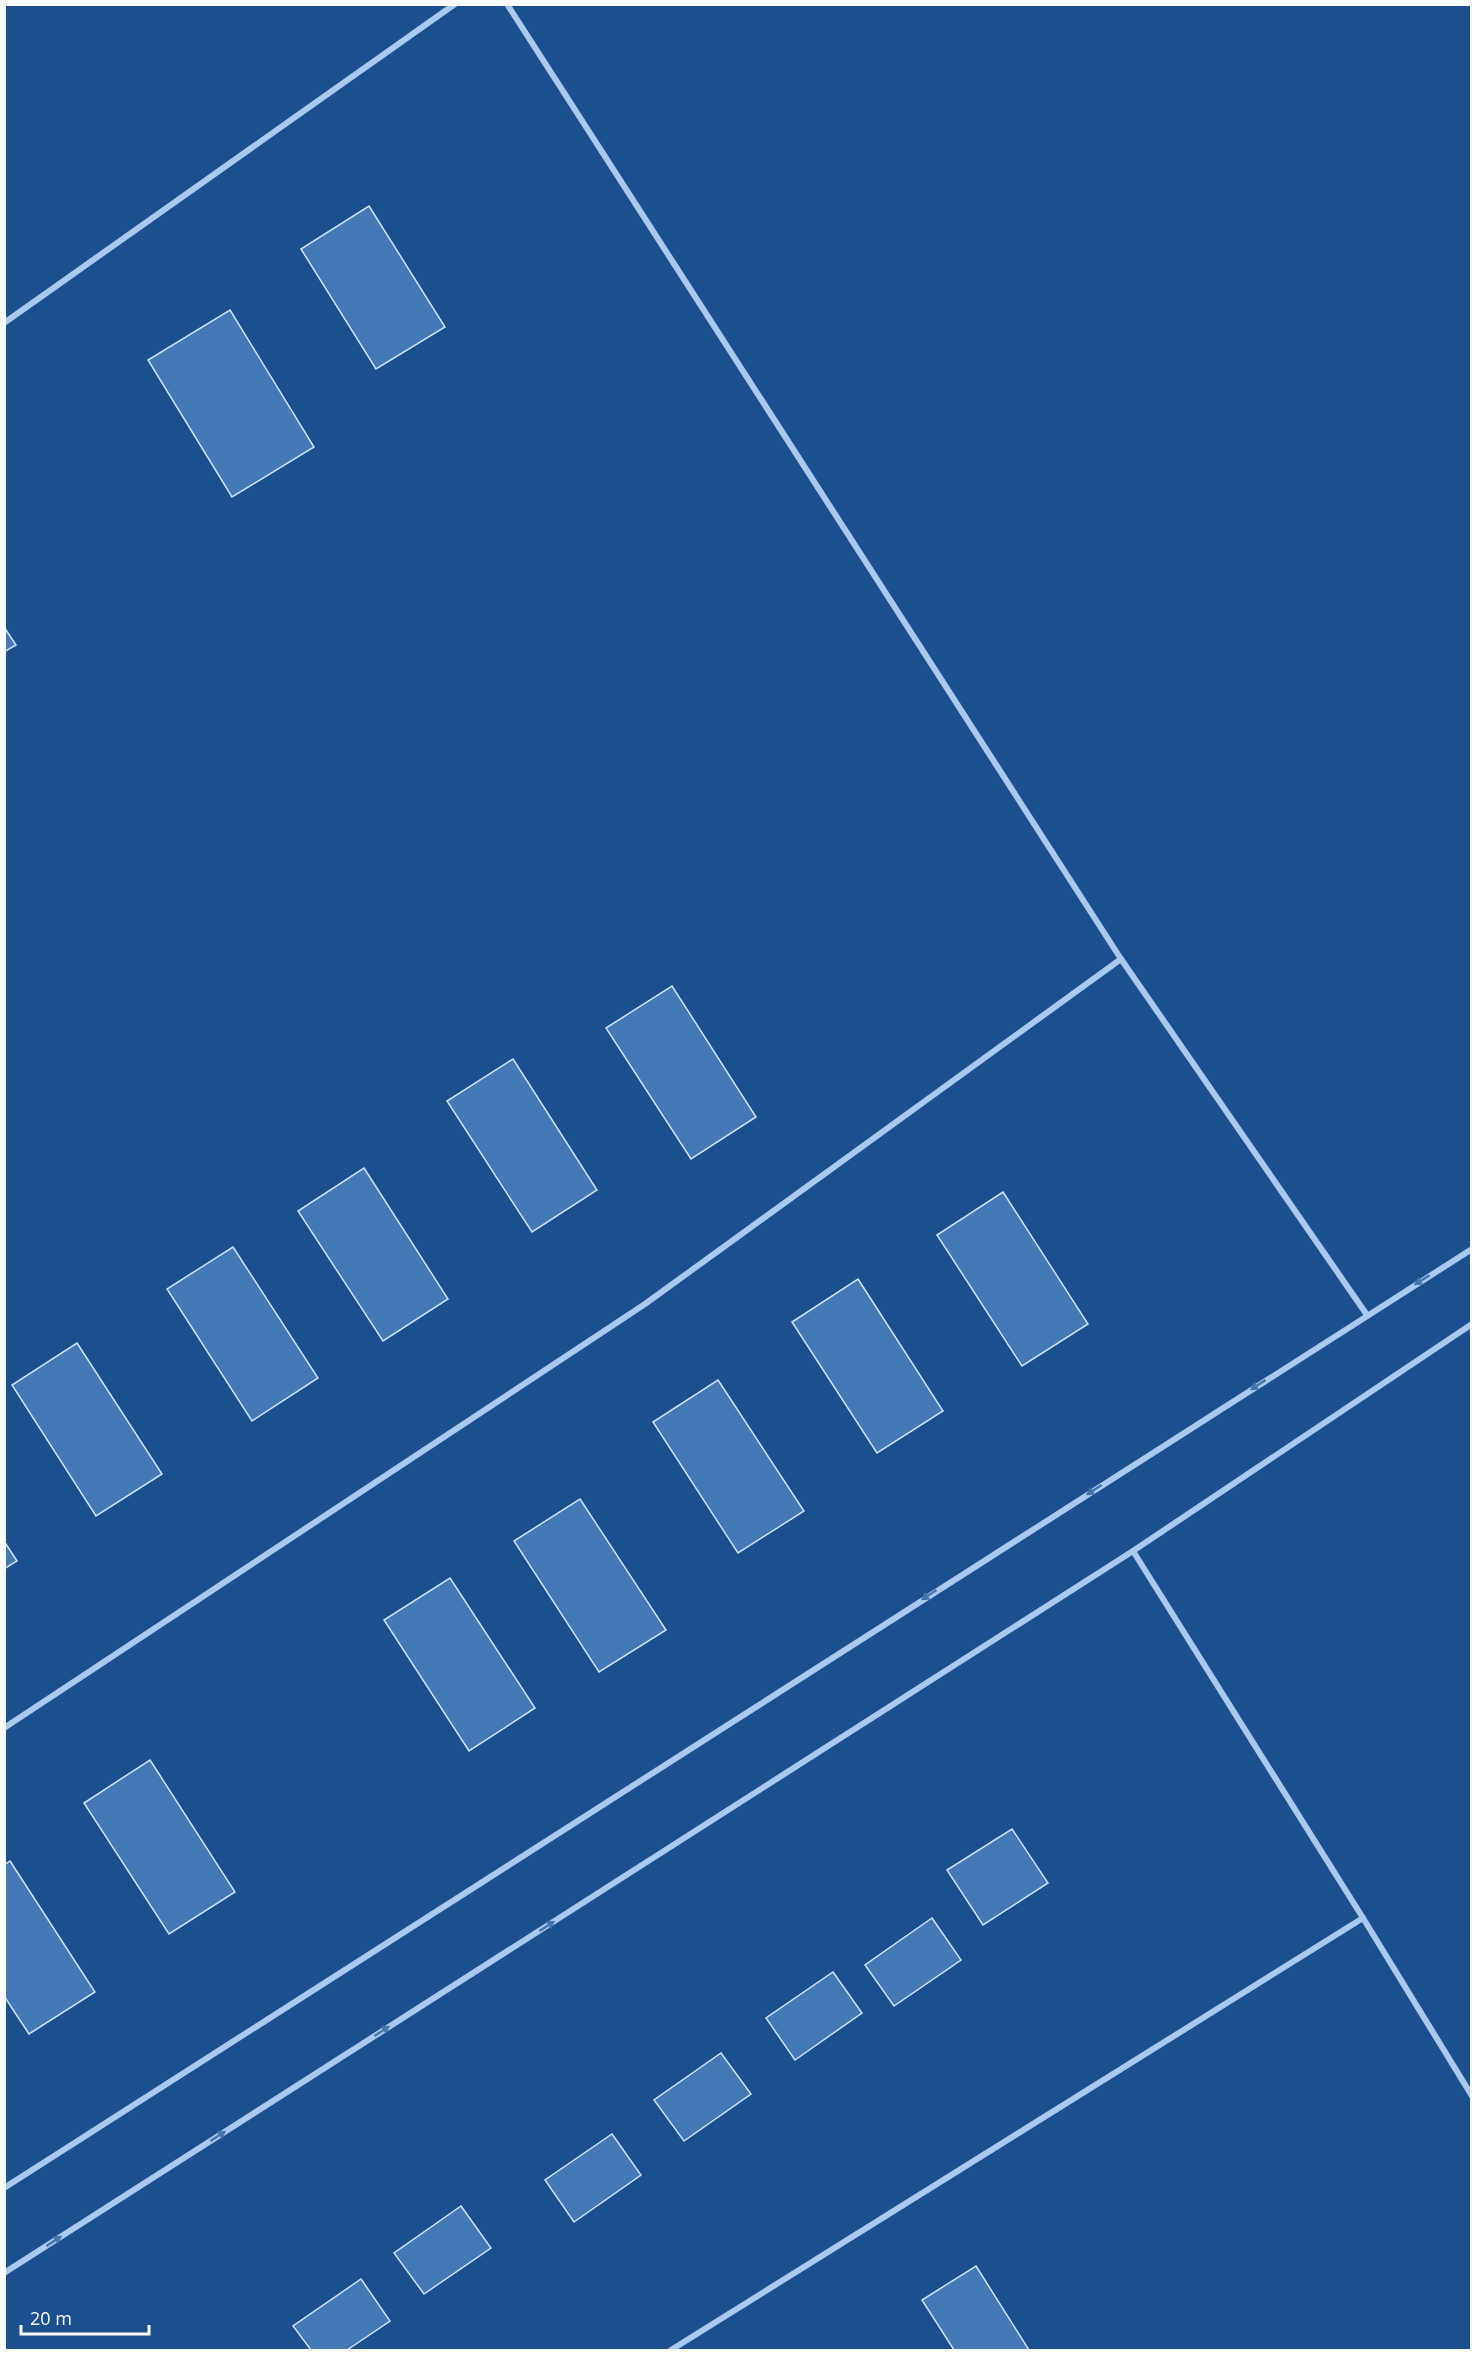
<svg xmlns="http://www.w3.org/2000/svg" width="1476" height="2355" font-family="'Open Sans',sans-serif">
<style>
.building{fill:#4478b7;stroke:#cfe3fa;stroke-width:1.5}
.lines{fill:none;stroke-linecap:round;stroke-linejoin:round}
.minor{stroke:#a9c9ee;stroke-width:6}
.oneway{fill:#4674ac}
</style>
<rect width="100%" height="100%" fill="#1b4f8f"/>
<!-- building -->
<g class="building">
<path d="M369,206L445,327L376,369L301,249Z"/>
<path d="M230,310L314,447L232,497L148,360Z"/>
<path d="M4,627L16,645L4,652Z"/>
<path d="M672,986L756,1117L691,1159L606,1028Z"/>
<path d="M513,1059L597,1190L532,1232L447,1101Z"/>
<path d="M364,1168L448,1299L383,1341L298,1211Z"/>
<path d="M1003,1192L1088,1324L1022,1366L937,1235Z"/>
<path d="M233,1247L318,1378L252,1421L167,1289Z"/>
<path d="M858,1279L943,1411L877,1453L792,1322Z"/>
<path d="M77,1343L162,1474L96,1516L12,1385Z"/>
<path d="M718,1380L804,1511L738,1553L653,1422Z"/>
<path d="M580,1499L666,1630L599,1672L514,1541Z"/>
<path d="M4,1541L17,1561L4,1569Z"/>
<path d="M450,1578L535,1708L469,1751L384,1620Z"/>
<path d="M150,1760L235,1892L169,1934L84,1803Z"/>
<path d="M1012,1829L1048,1883L983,1925L947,1870Z"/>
<path d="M10,1861L95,1992L29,2034L4,1996V1865Z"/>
<path d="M932,1918L961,1960L894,2006L865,1965Z"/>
<path d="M833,1972L862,2013L795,2060L766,2018Z"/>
<path d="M721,2053L751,2094L684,2141L654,2100Z"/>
<path d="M612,2134L641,2175L574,2222L545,2180Z"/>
<path d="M461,2206L491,2248L424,2294L394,2253Z"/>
<path d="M976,2266L1029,2350H954L922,2300Z"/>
<path d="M361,2279L390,2321L347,2350H311L293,2326Z"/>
</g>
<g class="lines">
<!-- minor -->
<g class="minor">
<path d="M507,4L1121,959L1367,1315"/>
<path d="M4,323L455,4"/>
<path d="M1133,1551L1363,1918L1472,2096"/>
<path d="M4,1728L645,1304L1121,959"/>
<path d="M4,2188L1472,1249"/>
<path d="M4,2273L1133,1551L1472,1324"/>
<path d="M671,2350L1363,1918"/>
</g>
</g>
<!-- one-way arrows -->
<defs><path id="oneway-solid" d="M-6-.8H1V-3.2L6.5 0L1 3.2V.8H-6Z" transform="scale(1.5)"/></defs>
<g class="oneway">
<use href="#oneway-solid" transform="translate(1422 1280) rotate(148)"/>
<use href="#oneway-solid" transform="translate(1258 1385) rotate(147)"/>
<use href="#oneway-solid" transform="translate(1094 1490) rotate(147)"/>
<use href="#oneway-solid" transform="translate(929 1595) rotate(147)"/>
<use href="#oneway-solid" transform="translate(547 1926) rotate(-33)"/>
<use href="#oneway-solid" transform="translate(382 2031) rotate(-33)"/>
<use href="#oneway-solid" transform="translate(218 2136) rotate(-33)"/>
<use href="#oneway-solid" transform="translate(54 2241) rotate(-33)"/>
</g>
<!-- border -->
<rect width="1476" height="2355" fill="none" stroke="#ffffff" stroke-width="12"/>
<!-- scale -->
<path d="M21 2325v9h128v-9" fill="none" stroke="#ffffff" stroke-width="3"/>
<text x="30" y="2325" font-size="18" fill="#ffffff" stroke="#1b4f8f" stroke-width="4.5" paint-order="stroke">20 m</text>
</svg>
